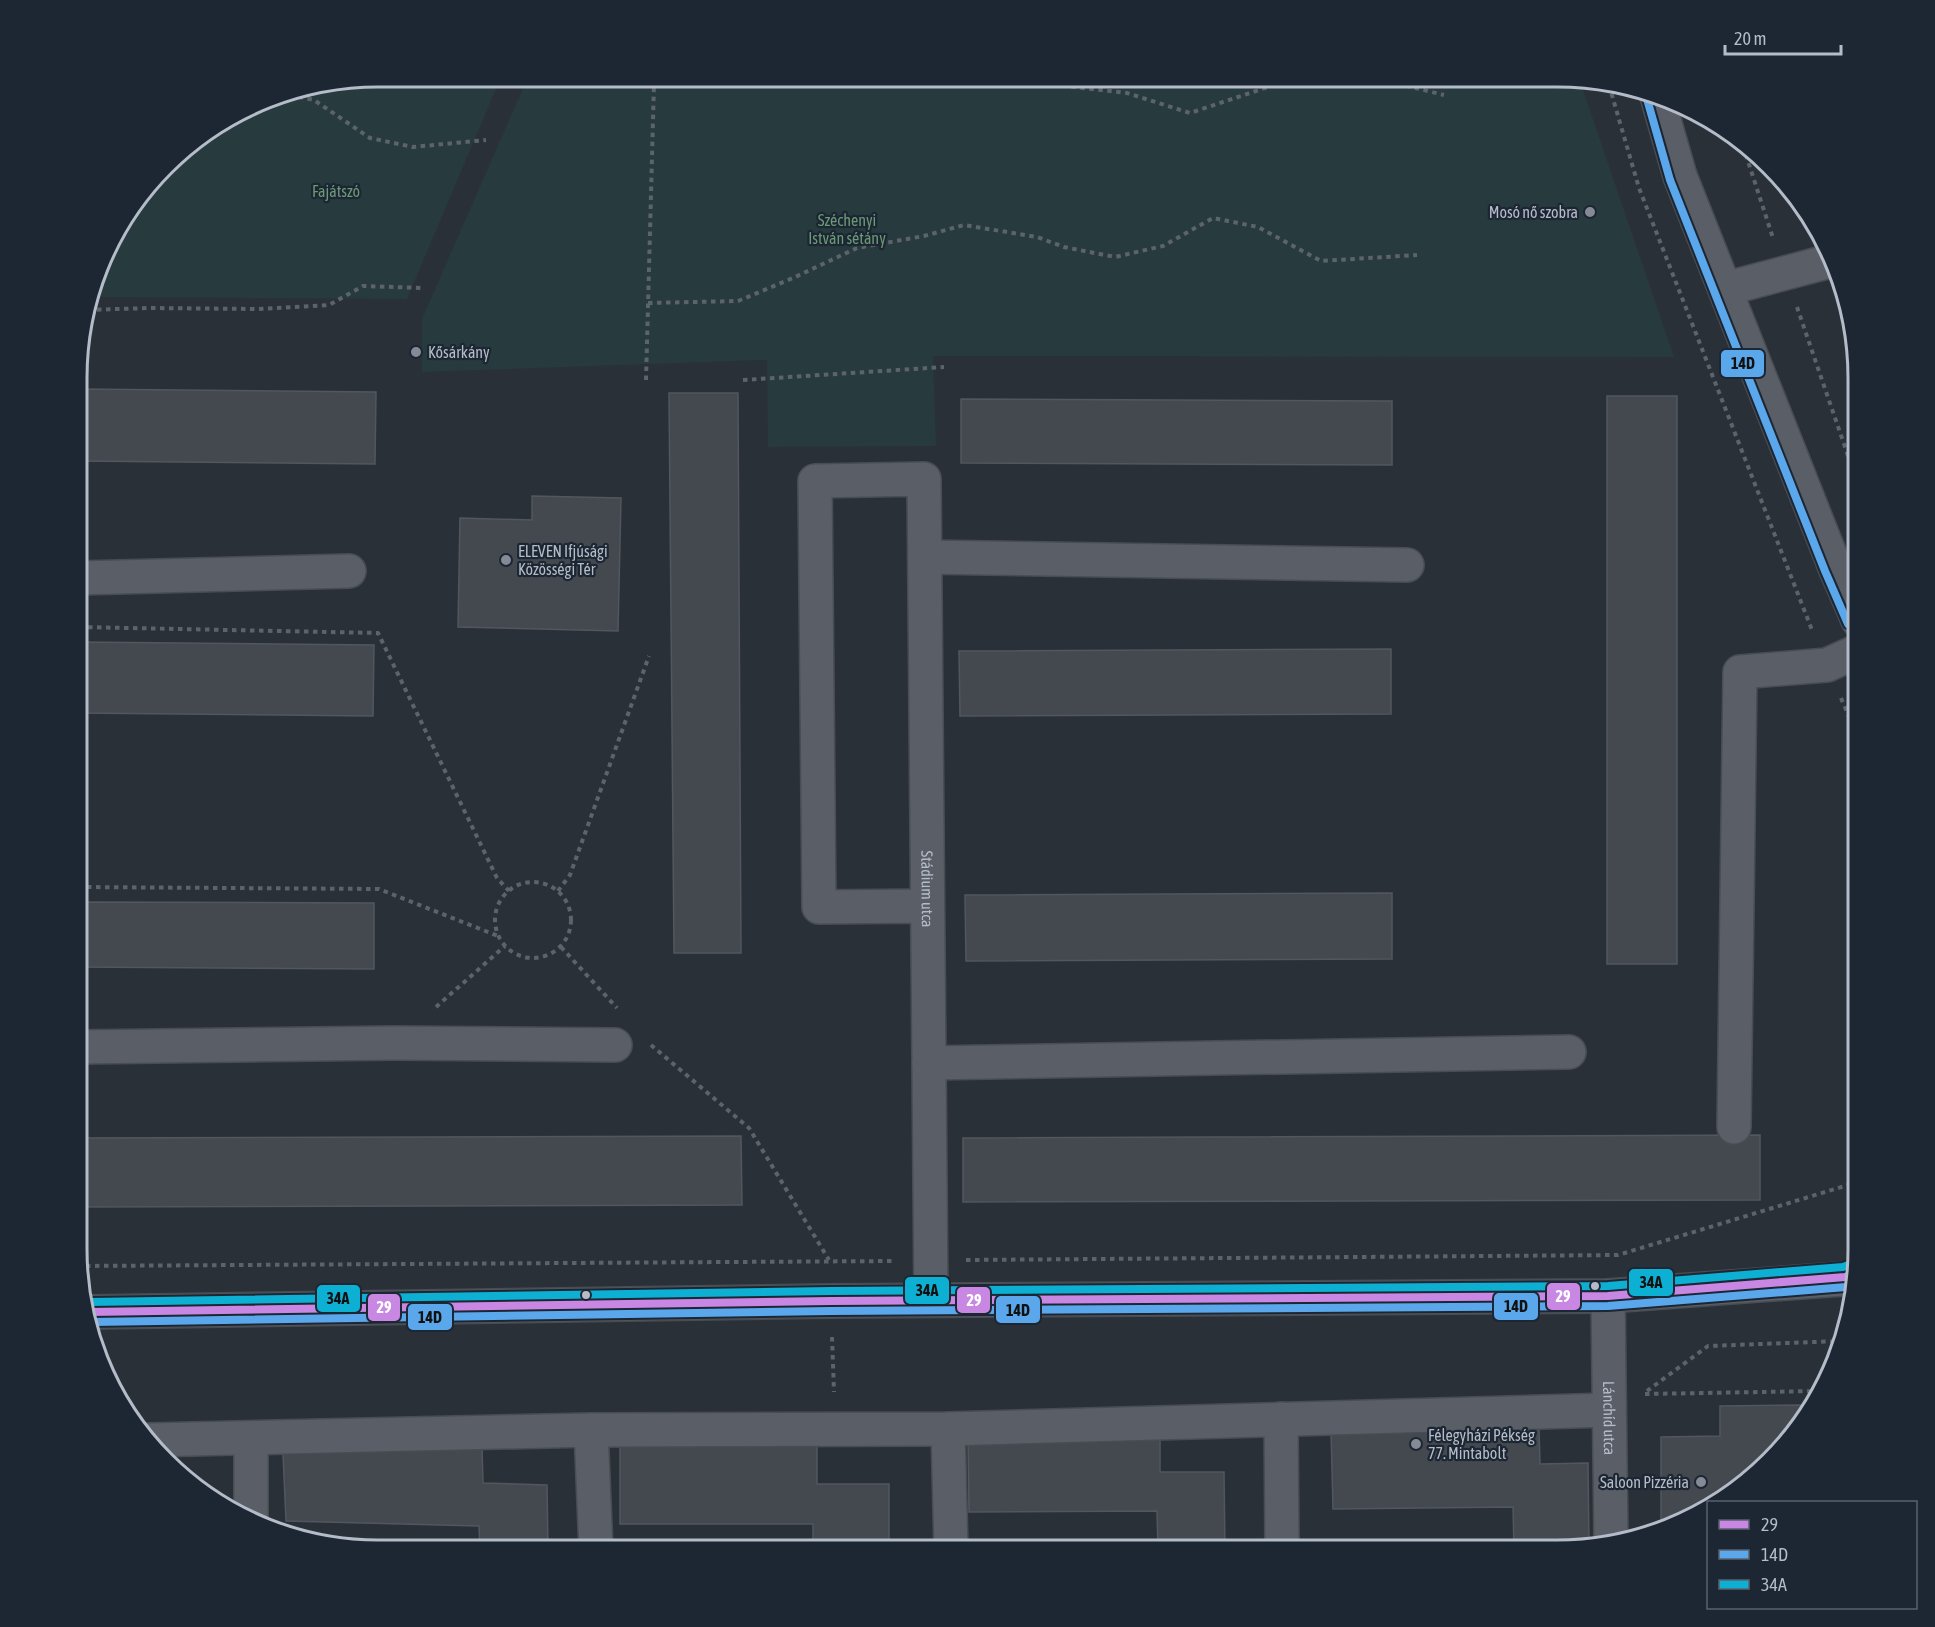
<svg xmlns="http://www.w3.org/2000/svg" width="1935" height="1627" font-family="'Asap Condensed',sans-serif">
<style>
.green{fill:#273a3e}
.building{fill:#444950;stroke:#52575f;stroke-width:1.5}
.lines{fill:none;stroke-linecap:round;stroke-linejoin:round}
.minor-casing{stroke:#484c53;stroke-width:36}
.path{stroke:#5d636a;stroke-width:4;stroke-dasharray:4.5 4.5;stroke-linecap:butt}
.minor{stroke:#5a5e66;stroke-width:33}
.bus-1-casing{stroke:#1d2633;stroke-width:12}
.bus-2-casing{stroke:#1d2633;stroke-width:12}
.bus-3-casing{stroke:#1d2633;stroke-width:12}
.bus-1{stroke:#c787e3;stroke-width:8}
.bus-2{stroke:#5aa8eb;stroke-width:8}
.bus-3{stroke:#0dafd3;stroke-width:8}
.poi-dot{fill:#848b96;stroke:#1d2633;stroke-width:2}
.bus-dot{fill:#b4bcc9;stroke:#1d2633;stroke-width:2}
.labels{text-anchor:middle;stroke-width:4.5;stroke-linejoin:round;paint-order:stroke}
.park-label{font-size:16px;fill:#6b9a76;stroke:#1d2633}
.poi-label{font-size:16px;fill:#b4bcc9;stroke:#1d2633;text-anchor:start}
.street-label{font-size:16px;fill:#b4bcc9;stroke:#1d2633}
.rim{fill:none;stroke:#b4bcc9;stroke-width:3}
.line-badge{stroke:#1d2633;stroke-width:2}
.badge-label{font-size:16px;text-anchor:middle;font-weight:bold;fill:#fff}
.pale-badge-label{font-size:16px;text-anchor:middle;font-weight:bold;fill:#111}
</style>
<rect width="100%" height="100%" fill="#2a3038"/>
<!-- green -->
<g class="green">
<path d="M378,77H501L407,299L93,297L117,227L179,151L280,93Z"/>
<path d="M528,77L1579,78L1674,357L933,356L936,446L768,447L767,360L422,372V319Z"/>
</g>
<!-- building -->
<g class="building">
<path d="M79,389L376,392L375,464L79,461Z"/>
<path d="M669,393H738L741,953H674Z"/>
<rect x="1607" y="396" width="70" height="568"/>
<path d="M961,399L1392,401V465L961,463Z"/>
<path d="M532,496L621,498L618,631L458,627L460,518L532,520Z"/>
<path d="M78,642L374,645L373,716L78,713Z"/>
<path d="M1391,649V714L960,716L959,651Z"/>
<path d="M1392,893V959L966,961L965,895Z"/>
<path d="M78,902L374,903V969L78,967Z"/>
<path d="M1760,1135V1200L963,1202V1138Z"/>
<path d="M741,1136L742,1205L77,1207V1138Z"/>
<path d="M1803,1405V1413L1771,1462L1673,1527L1661,1528V1437L1720,1436V1406Z"/>
<path d="M1539,1429L1540,1464L1588,1463L1589,1544L1557,1550H1514L1513,1507L1333,1509L1331,1431Z"/>
<path d="M1160,1435V1472H1224L1225,1550H1158L1157,1511L969,1512L968,1437Z"/>
<path d="M620,1443L817,1444V1484H889V1550H813V1524H620Z"/>
<path d="M482,1447L483,1483L547,1485L548,1550H480L479,1526L286,1521L283,1454Z"/>
</g>
<g class="lines">
<defs>
<g id="minor">
<path d="M1657,96L1680,176L1835,567L1858,620"/>
<path d="M1725,289L1834,260"/>
<path d="M925,557L1407,565"/>
<path d="M79,578L349,571"/>
<path id="s1" d="M927,906L819,907L815,481L924,479L931,1300"/>
<path d="M78,1047L394,1043L615,1045"/>
<path d="M929,1063L1569,1052"/>
<path d="M1734,1127L1740,672L1827,665L1858,651"/>
<path id="s2" d="M1608,1296L1611,1540"/>
<path d="M89,1312L831,1301L1608,1296L1856,1278"/>
<path d="M1281,1419L1282,1550"/>
<path d="M948,1429L951,1550"/>
<path d="M591,1430L596,1550"/>
<path d="M251,1438V1520"/>
<path d="M149,1440L591,1430L948,1429L1609,1410"/>
</g>
</defs>
<!-- minor casing -->
<use href="#minor" class="minor-casing"/>
<!-- path -->
<g class="path">
<path d="M982,77L1127,93L1190,113L1298,77"/>
<path d="M1371,77L1444,95"/>
<path d="M1609,85L1639,188L1812,630"/>
<path d="M281,93L314,100L370,138L413,147L486,140"/>
<path d="M1743,146L1773,238"/>
<path d="M648,303L738,301L793,278L857,248L924,236L964,225L1037,237L1064,247L1115,257L1163,246L1213,218L1258,227L1321,261L1417,255"/>
<path d="M1797,307L1858,485"/>
<path d="M88,310L149,308L258,309L329,305L363,286L423,288"/>
<path d="M646,380L654,83L671,77"/>
<path d="M743,380L944,367"/>
<path d="M79,627L378,633L497,878L509,891"/>
<path d="M1841,698L1858,738"/>
<circle cx="533" cy="920" r="38"/>
<path d="M78,887L379,889L498,936"/>
<path d="M558,891L570,875L649,656"/>
<path d="M561,947L617,1008"/>
<path d="M436,1007L505,946"/>
<path d="M651,1045L749,1128L829,1260"/>
<path d="M966,1260L1618,1255L1858,1182"/>
<path d="M77,1266L895,1261"/>
<path d="M832,1337L834,1392"/>
<path d="M1647,1391L1708,1346L1841,1341"/>
<path d="M1645,1394L1818,1391"/>
</g>
<!-- minor -->
<use href="#minor" class="minor"/>
<defs>
<path id="bus-1" d="M89,1312L831,1301L1608,1296L1845,1277L1857,1273"/>
<g id="bus-2">
<path d="M1647,99L1670,180L1825,571L1848,624"/>
<path d="M91,1322L831,1311L1608,1306L1846,1287L1854,1285"/>
</g>
<path id="bus-3" d="M89,1302L831,1291L1608,1286L1843,1267L1854,1263"/>
</defs>
<!-- bus-1 casing -->
<use href="#bus-1" class="bus-1-casing"/>
<!-- bus-2 casing -->
<use href="#bus-2" class="bus-2-casing"/>
<!-- bus-3 casing -->
<use href="#bus-3" class="bus-3-casing"/>
<!-- bus-1 -->
<use href="#bus-1" class="bus-1"/>
<!-- bus-2 -->
<use href="#bus-2" class="bus-2"/>
<!-- bus-3 -->
<use href="#bus-3" class="bus-3"/>
</g>
<!-- markers -->
<g class="poi-dot">
<circle cx="1590" cy="212" r="6"/>
<circle cx="416" cy="352" r="6"/>
<circle cx="506" cy="560" r="6"/>
<circle cx="1416" cy="1444" r="6"/>
<circle cx="1701" cy="1482" r="6"/>
</g>
<g class="bus-dot">
<circle cx="1595" cy="1286" r="5"/>
<circle cx="586" cy="1295" r="5"/>
</g>
<g class="labels">
<!-- park labels -->
<g class="park-label">
<text x="336" y="197">Fajátszó</text>
<text x="847" y="226">Széchenyi<tspan x="847" dy="18">István sétány</tspan></text>
</g>
<!-- poi labels -->
<g class="poi-label">
<text x="1578" y="218" text-anchor="end">Mosó nő szobra</text>
<text x="428" y="358">Kősárkány</text>
<text x="518" y="557">ELEVEN Ifjúsági<tspan x="518" dy="18">Közösségi Tér</tspan></text>
<text x="1428" y="1441">Félegyházi Pékség<tspan x="1428" dy="18">77. Mintabolt</tspan></text>
<text x="1689" y="1488" text-anchor="end">Saloon Pizzéria</text>
</g>
<!-- street labels -->
<g class="street-label">
<text dy="6" stroke="none"><textPath href="#s1" startOffset="1053">Stádium utca</textPath></text>
<text dy="6" stroke="none"><textPath href="#s2" startOffset="122">Lánchíd utca</textPath></text>
</g>
</g>
<!-- crop -->
<path d="M0 0H1935V1627H0ZM378 87H1557A291 291 0 0 1 1848 378V1249A291 291 0 0 1 1557 1540H378A291 291 0 0 1 87 1249V378A291 291 0 0 1 378 87Z" fill="#1d2633" fill-rule="evenodd"/>
<path class="rim" d="M378 87H1557A291 291 0 0 1 1848 378V1249A291 291 0 0 1 1557 1540H378A291 291 0 0 1 87 1249V378A291 291 0 0 1 378 87Z"/>
<g class="line-badge">
<rect x="1720" y="349" width="45" height="29" rx="6" fill="#5aa8eb"/>
<rect x="1628" y="1268" width="46" height="29" rx="6" fill="#0dafd3"/>
<rect x="904" y="1276" width="46" height="29" rx="6" fill="#0dafd3"/>
<rect x="1546" y="1282" width="35" height="29" rx="6" fill="#c787e3"/>
<rect x="316" y="1284" width="45" height="29" rx="6" fill="#0dafd3"/>
<rect x="956" y="1286" width="35" height="28" rx="6" fill="#c787e3"/>
<rect x="1493" y="1292" width="46" height="29" rx="6" fill="#5aa8eb"/>
<rect x="367" y="1293" width="34" height="29" rx="6" fill="#c787e3"/>
<rect x="995" y="1295" width="46" height="29" rx="6" fill="#5aa8eb"/>
<rect x="407" y="1303" width="46" height="28" rx="6" fill="#5aa8eb"/>
</g>
<g class="badge-label">
<text x="1563" y="1302">29</text>
<text x="974" y="1306">29</text>
<text x="384" y="1313">29</text>
</g>
<g class="pale-badge-label">
<text x="1743" y="369">14D</text>
<text x="1651" y="1288">34A</text>
<text x="927" y="1296">34A</text>
<text x="338" y="1304">34A</text>
<text x="1516" y="1312">14D</text>
<text x="1018" y="1316">14D</text>
<text x="430" y="1323">14D</text>
</g>
<!-- legend -->
<rect x="1707" y="1501" width="210" height="108" fill="#1d2633" stroke="#59626f" stroke-width="1.5"/>
<rect x="1719" y="1520" width="30" height="9" fill="#c787e3" stroke="#59626f" stroke-width="1.5"/>
<text x="1761" y="1531" font-size="18" fill="#b4bcc9">29</text>
<rect x="1719" y="1550" width="30" height="9" fill="#5aa8eb" stroke="#59626f" stroke-width="1.5"/>
<text x="1761" y="1561" font-size="18" fill="#b4bcc9">14D</text>
<rect x="1719" y="1580" width="30" height="9" fill="#0dafd3" stroke="#59626f" stroke-width="1.5"/>
<text x="1761" y="1591" font-size="18" fill="#b4bcc9">34A</text>
<!-- scale -->
<path d="M1725 45v9h116v-9" fill="none" stroke="#b4bcc9" stroke-width="3"/>
<text x="1734" y="45" font-size="18" fill="#b4bcc9" stroke="#1d2633" stroke-width="4.5" paint-order="stroke">20 m</text>
</svg>
